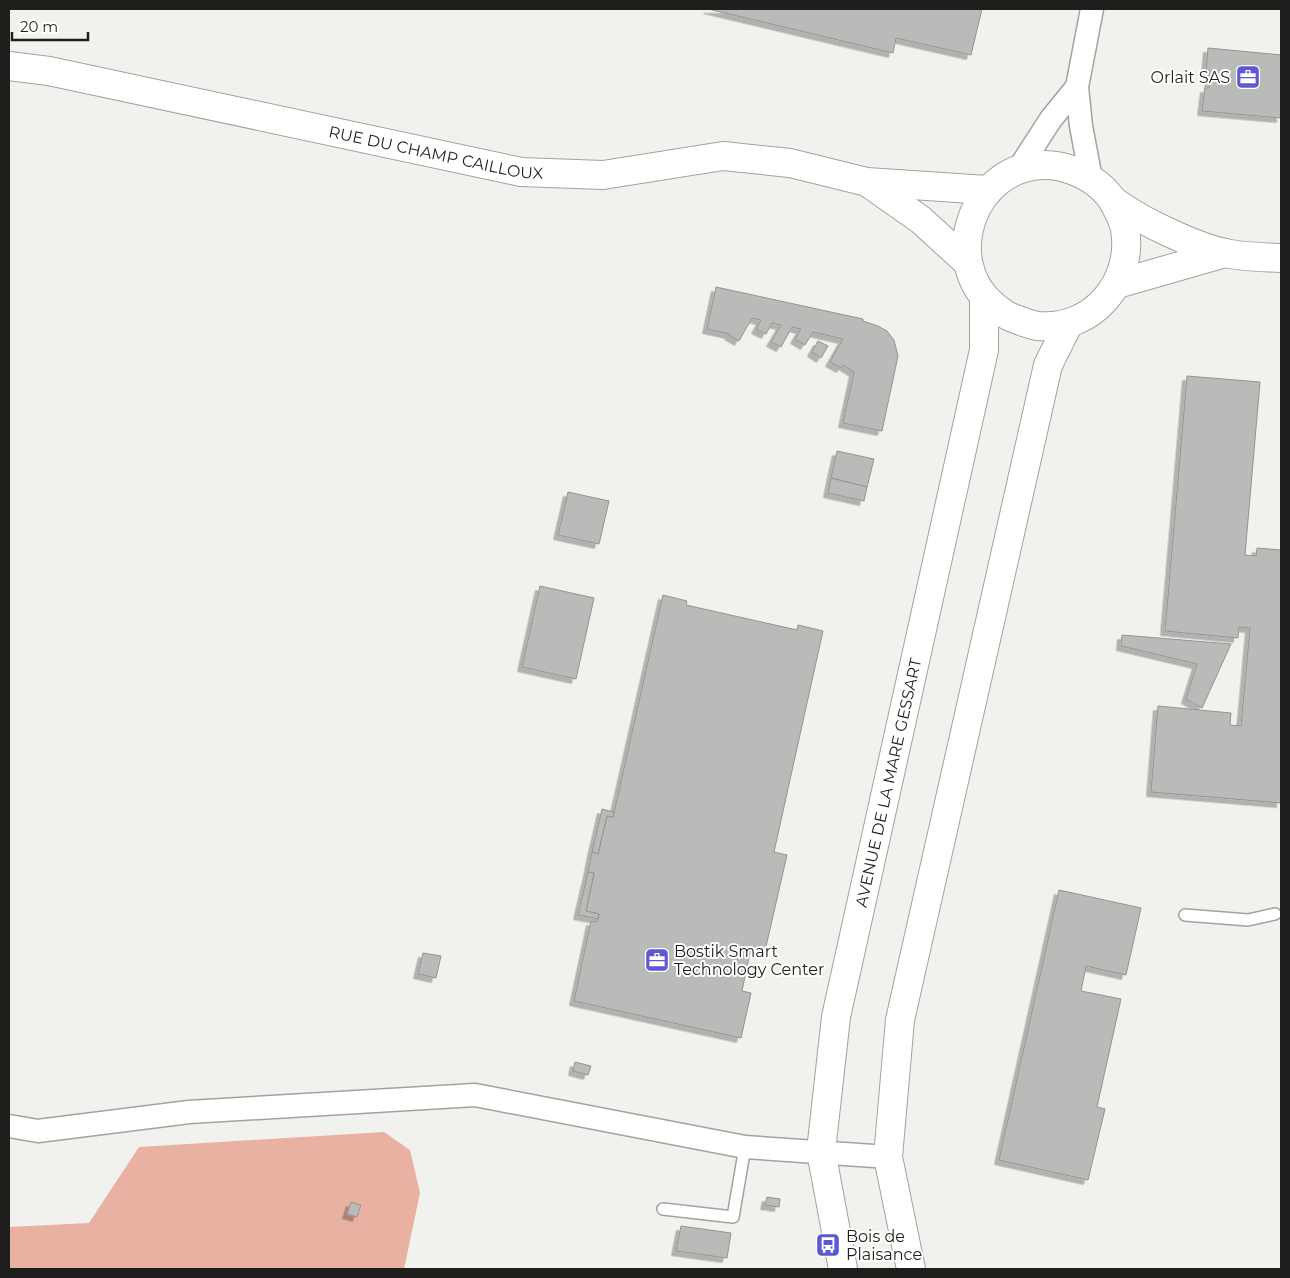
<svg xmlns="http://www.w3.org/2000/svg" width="1290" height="1278" font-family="Montserrat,sans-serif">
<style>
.green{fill:#e8b1a1}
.building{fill:#b9bbb8;stroke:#929492;filter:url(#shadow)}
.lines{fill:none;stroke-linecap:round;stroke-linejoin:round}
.lane-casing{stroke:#a2a2a0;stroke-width:14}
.street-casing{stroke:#a2a2a0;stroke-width:25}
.secondary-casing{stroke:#a2a2a0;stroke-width:30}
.lane{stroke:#fff;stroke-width:11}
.street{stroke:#fff;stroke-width:22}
.secondary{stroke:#fff;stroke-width:28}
.labels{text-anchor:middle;stroke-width:4;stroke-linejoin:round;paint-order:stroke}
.poi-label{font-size:16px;fill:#1e1e1d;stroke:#fffffe;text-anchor:start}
.street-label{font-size:16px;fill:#1e1e1d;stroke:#fffffe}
</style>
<defs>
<filter id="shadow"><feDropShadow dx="-4.5" dy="4.5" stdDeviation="0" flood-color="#0004"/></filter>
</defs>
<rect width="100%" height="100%" fill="#f1f1ee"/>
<!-- green -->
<path class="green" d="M384,1132L410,1150L420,1193L404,1269H9V1227L89,1223L139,1147Z"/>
<!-- building -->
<g class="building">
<path d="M708,9H982L971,55L896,38L893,53Z"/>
<path d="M1208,48L1281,55V118L1202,111L1205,88H1209L1210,71H1206Z"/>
<path d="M716,287L863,319V321L878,326L887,331L894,340L898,356L882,431L843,423L854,372L843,365L841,368L830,362L843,339L813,332L805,345L795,339L801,329L792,327L781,347L771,342L781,325L772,323L766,334L756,329L761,320L752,318L739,341L729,335L730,334L707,329Z"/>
<path d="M818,341L828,346L821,358L812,352Z"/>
<path d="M1187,376L1260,382L1245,555L1256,556L1257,548L1281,550V803L1151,792L1158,706L1231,713L1230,725L1241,726L1250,628L1239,627L1238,638L1165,631Z"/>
<path d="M837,451L874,459L867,487L831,478Z"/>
<path d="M831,478L867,487L864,501L828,493Z"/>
<path d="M568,492L609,501L599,544L558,535Z"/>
<path d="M540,586L594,598L576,679L522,667Z"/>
<path d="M663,595L687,601L686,605L797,630L798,625L823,631L774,852L787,855L765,951L751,948L742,991L751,993L741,1038L574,1001L591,921L597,922L599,914L586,911L594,873L588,872L592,852L598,854L607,816L613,817Z"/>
<path d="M1122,635L1231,644L1202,708L1186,699L1197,664L1121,646Z"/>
<path d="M602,809L614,812L613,817L607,816L598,854L592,852Z"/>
<path d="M588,872L594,873L586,911L599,914L598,919L578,915Z"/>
<path d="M1059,890L1141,908L1126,975L1086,966L1081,991L1121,999L1097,1107L1105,1109L1088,1180L999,1160Z"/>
<path d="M423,953L441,956L436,978L418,974Z"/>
<path d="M575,1062L591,1066L588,1075L573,1071Z"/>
<path d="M767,1197L780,1199L779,1207L765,1205Z"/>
<path d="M351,1202L361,1205L357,1217L347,1214Z"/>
<path d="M681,1226L731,1233L727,1258L676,1251Z"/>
</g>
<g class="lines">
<defs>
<g id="lane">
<path d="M1185,915L1248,920L1275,914"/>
<path d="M663,1209L733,1217L745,1147"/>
</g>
<g id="street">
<path d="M1018,170L1051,119L1077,87"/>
<path d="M1091,179L1081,126L1077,87L1092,9"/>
<path d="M9,1126L38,1131L189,1112L475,1095L745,1147L888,1157"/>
</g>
<g id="secondary">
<path id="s1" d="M9,66L49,71L521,172L603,175L723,156L790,163L867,182L987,190"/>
<path d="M867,182L921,220L967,262"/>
<path d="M1113,201C1117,209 1123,219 1125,229C1134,281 1093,331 1038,326C1030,325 1021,321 1013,318C1006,316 1000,311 994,306C940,262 972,166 1044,165C1065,165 1087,174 1102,188C1107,192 1110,198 1115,202C1131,213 1150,224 1168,232C1185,240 1206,249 1225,253C1242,257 1263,257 1281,258"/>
<path d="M1117,284L1225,253"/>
<path id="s2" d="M843,1269L821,1151L836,1017L984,350V298"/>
<path d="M911,1269L888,1157L900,1020L1048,365L1069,323"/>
</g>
</defs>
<!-- lane casing -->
<use href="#lane" class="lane-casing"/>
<!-- street casing -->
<use href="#street" class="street-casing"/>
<!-- secondary casing -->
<use href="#secondary" class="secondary-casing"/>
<!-- lane -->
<use href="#lane" class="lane"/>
<!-- street -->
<use href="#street" class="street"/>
<!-- secondary -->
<use href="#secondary" class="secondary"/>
</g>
<!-- icons -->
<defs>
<symbol id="office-square" viewBox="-11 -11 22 22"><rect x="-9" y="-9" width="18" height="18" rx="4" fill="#5c59d1" stroke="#fffffe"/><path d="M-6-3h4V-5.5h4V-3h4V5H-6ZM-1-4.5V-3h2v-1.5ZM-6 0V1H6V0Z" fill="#fff"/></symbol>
<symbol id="bus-square" viewBox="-11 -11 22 22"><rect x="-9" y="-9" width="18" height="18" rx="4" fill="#5c59d1" stroke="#fffffe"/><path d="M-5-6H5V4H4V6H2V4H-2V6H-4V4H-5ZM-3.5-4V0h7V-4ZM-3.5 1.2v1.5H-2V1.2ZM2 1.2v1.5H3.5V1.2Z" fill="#fff"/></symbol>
</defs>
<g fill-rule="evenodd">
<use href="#office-square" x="1234" y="63" width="28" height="28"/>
<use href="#office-square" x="643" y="946" width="28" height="28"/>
<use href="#bus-square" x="814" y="1231" width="28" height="28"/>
</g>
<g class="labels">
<!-- poi labels -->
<g class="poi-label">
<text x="1230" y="83" text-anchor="end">Orlait SAS</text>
<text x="674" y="957">Bostik Smart<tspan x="674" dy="18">Technology Center</tspan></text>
<text x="846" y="1242">Bois de<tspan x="846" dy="18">Plaisance</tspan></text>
</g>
<!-- street labels -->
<g class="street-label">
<text dy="6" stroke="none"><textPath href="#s1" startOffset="436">RUE DU CHAMP CAILLOUX</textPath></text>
<text dy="6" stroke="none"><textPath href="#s2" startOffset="495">AVENUE DE LA MARE GESSART</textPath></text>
</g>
</g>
<!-- border -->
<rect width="1290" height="1278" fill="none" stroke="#1e1e1d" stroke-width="20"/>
<!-- scale -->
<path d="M12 32v8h76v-8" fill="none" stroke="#1e1e1d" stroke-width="2.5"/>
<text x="20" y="32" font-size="15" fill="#1e1e1d" stroke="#fffffe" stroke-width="4" paint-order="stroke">20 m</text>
</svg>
